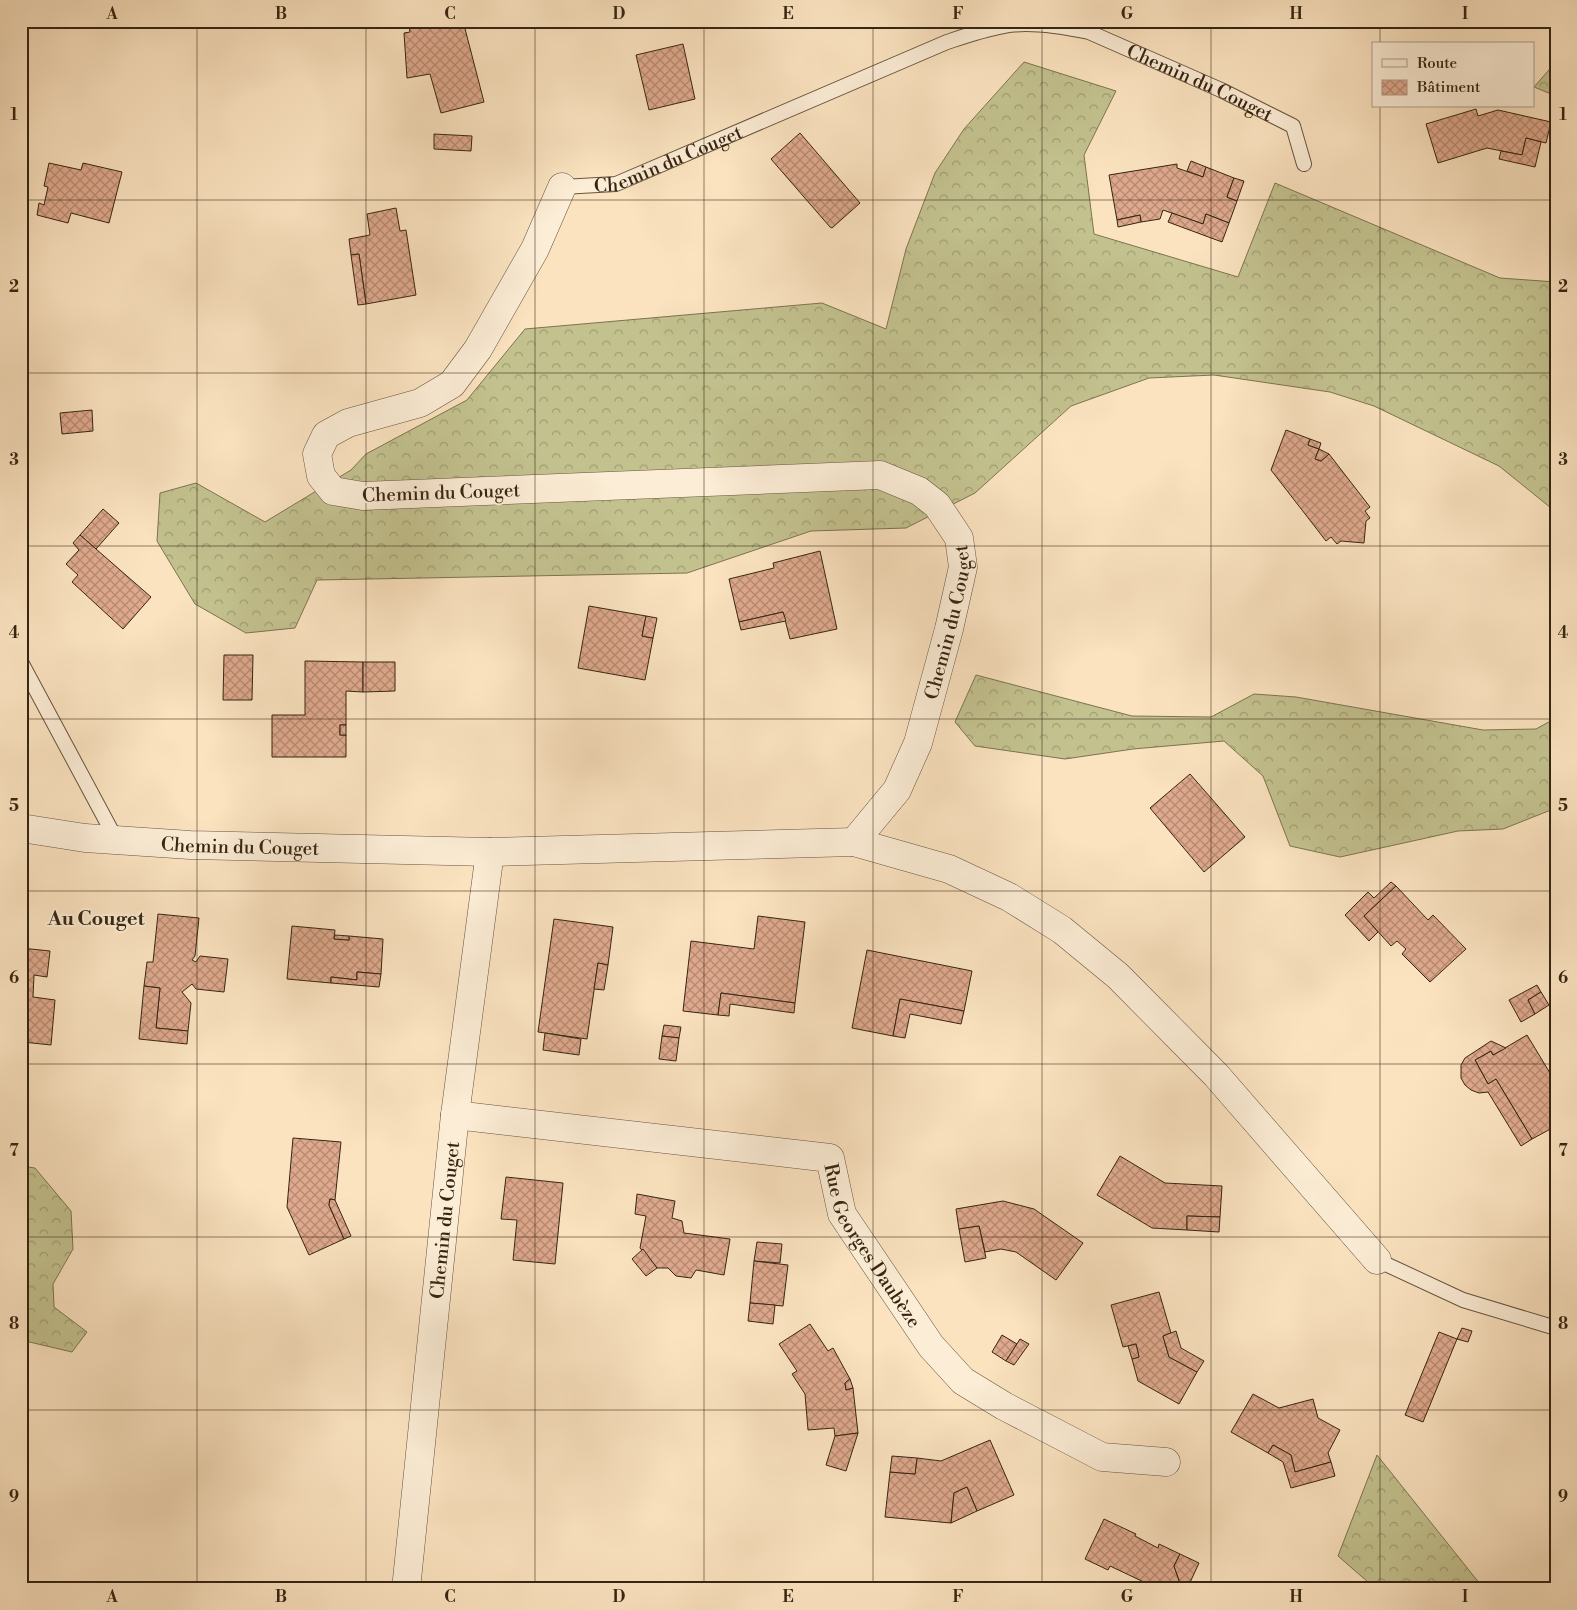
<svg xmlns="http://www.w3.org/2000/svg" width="1577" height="1610" font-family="'Libre Bodoni',serif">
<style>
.forest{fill:url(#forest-crowns);stroke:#7c7450}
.building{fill:url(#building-cross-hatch);stroke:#362512}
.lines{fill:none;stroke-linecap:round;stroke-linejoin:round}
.lane-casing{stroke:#67543e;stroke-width:16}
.street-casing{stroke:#67543e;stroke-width:29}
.lane{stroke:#fcedd6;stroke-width:14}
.street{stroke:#fcedd6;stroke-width:28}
.grid{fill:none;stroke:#362512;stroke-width:1;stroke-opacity:0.55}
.labels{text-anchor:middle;stroke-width:4;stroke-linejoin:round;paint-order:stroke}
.street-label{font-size:19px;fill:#362512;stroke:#fcedd6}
.neighbourhood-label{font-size:20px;font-weight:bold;fill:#362512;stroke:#fcedd6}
.neatline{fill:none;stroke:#362512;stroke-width:2}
.grid-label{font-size:16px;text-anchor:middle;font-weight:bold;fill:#362512}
</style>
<defs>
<pattern id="forest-crowns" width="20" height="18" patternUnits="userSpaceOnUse" patternTransform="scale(1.25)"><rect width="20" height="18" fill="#c3c28f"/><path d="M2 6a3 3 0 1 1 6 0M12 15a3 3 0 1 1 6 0" fill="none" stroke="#9f9d73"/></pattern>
<pattern id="building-cross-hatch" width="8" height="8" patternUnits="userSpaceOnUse" patternTransform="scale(1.25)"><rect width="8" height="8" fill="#dfa98d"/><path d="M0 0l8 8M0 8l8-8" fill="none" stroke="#b68972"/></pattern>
</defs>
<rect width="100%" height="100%" fill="#fbe3c0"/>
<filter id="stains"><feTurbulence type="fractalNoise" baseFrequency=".004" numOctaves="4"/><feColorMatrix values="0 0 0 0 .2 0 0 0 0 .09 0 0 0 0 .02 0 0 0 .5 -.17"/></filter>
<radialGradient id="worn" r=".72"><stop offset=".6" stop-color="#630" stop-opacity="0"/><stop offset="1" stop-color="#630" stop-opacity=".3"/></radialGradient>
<!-- forest -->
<g class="forest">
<path d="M1024,62L1116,91L1084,155L1094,234L1238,277L1275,183L1500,278L1556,282V512L1499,466L1374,406L1330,392L1214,375L1149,378L1071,406L975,493L906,528L811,531L687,573L317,580L295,628L246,633L195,604L157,541L160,493L196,483L265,522L351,470L366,454L467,400L525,329L822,303L886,329L906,249L935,173L964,129Z"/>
<path d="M1556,62V96L1534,87Z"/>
<path d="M976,675L1132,716L1211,717L1254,694L1296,697L1483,730L1536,729L1556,718V808L1503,829L1458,831L1340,857L1290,846L1263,776L1224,741L1133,749L1065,759L975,746L955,722Z"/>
<path d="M21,1166L35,1168L71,1211L73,1249L53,1284L54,1307L87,1332L72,1352L21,1340Z"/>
<path d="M1377,1455L1484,1589H1376L1338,1556Z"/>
</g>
<!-- building -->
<g class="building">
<path d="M408,21H435L436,26L454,21H463L484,102L441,113L430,74L407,78L404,33L410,32Z"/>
<path d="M683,44L695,99L649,110L636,55Z"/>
<path d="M1476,109L1478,116L1498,110L1551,122L1546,143L1526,138L1522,155L1487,148L1438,163L1426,124Z"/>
<path d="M800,133L860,203L832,228L830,227L771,159Z"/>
<path d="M434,134L472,136L471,151L434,149Z"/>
<path d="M1526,138L1541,142L1535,167L1499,159L1501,151L1522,155Z"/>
<path d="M1191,161L1206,167L1203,177L1187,171Z"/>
<path d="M49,163L81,170L83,163L122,172L109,223L71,213L68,223L37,215L39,203L44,205L48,187L44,186Z"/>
<path d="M1177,164V168L1203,177L1206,167L1234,178L1227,197L1237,201L1229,223L1206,214L1203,224L1163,210L1160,219L1141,222L1140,215L1117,220L1109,175Z"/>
<path d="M1234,178L1244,181L1237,201L1227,197Z"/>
<path d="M396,208L400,231L406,230L416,295L366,304L359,254L351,255L349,239L370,235L367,214Z"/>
<path d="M1172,213L1203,224L1206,214L1229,223L1222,242L1168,222Z"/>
<path d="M1140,215L1141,222L1118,227L1117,220Z"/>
<path d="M359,254L366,304L358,305L351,255Z"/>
<path d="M92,410L93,431L62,434L60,413Z"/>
<path d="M1286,430L1310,439L1308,445L1319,449L1315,459L1321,461L1329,454L1370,507L1365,511L1370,518L1366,521L1364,543L1341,541L1337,544L1331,537L1326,541L1271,470Z"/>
<path d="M1310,439L1321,443L1319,449L1308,445Z"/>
<path d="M1319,449L1329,454L1321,461L1315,459Z"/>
<path d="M103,509L119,523L96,549L80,535Z"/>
<path d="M80,535L151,597L123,629L72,582L78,575L66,564L79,550L73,543Z"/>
<path d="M820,551L837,629L790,639L783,612L739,622L729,579L774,568L773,563Z"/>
<path d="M589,606L646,616L642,636L653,638L645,680L578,668Z"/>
<path d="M783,612L786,621L741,630L739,622Z"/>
<path d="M646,616L657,618L653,638L642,636Z"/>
<path d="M224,655H253L252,700H223Z"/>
<path d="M305,661L363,662V692L346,691V725H340V735H346V757H272V715H305Z"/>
<path d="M363,662H395V691L363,692Z"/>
<rect x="340" y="725" width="6" height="10"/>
<path d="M1190,774L1245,837L1204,872L1150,808Z"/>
<path d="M1391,882L1396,886L1364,916L1378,932L1369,941L1345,915L1368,892L1374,898Z"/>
<path d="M1396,886L1428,920L1433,915L1466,949L1430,982L1402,954L1406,949L1397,941L1391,946L1364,916Z"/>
<path d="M158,914L199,918L195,956L192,960L196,962L200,956L228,959L224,992L196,989L192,984L182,992L191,1003L188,1031L156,1028L160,988L144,986L147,962H153Z"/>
<path d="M758,916L805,922L795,1003L721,993L718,1015L683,1011L691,941L754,949Z"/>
<path d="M554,919L613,927L608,965L598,963L587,1039L538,1032Z"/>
<path d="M292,926L335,930L334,939L349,940V936L383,939L381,974L357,972V980L331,977V983L287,979Z"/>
<path d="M335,935L349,936V940L334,939Z"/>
<path d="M21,948L50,951L47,977L34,975L33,997L55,1000L51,1045L23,1042L24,1023L21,1022Z"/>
<path d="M867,950L972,971L964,1011L900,999L893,1036L852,1028Z"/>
<path d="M598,963L608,965L604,990L594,989Z"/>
<path d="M357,972L381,974L379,987L331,983V977L357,980Z"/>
<path d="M1537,985L1541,992L1528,1000L1535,1014L1521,1022L1509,1000Z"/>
<path d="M144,986L160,988L156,1028L188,1031L187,1044L139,1039Z"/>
<path d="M1541,992L1549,1005L1535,1014L1528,1000Z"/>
<path d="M721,993L795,1003L794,1013L730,1004L729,1016L718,1015Z"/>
<path d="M900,999L964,1011L961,1024L910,1014L905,1038L893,1036Z"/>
<path d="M664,1025L681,1027L679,1038L662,1036Z"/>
<path d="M545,1033L581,1039L579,1055L543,1050Z"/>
<path d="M1527,1035L1556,1083V1126L1532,1139L1496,1079L1488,1084L1475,1060L1491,1051L1493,1055Z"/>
<path d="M662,1036L679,1038L676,1061L659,1059Z"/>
<path d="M1491,1041L1506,1048L1493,1055L1491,1051L1475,1060L1488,1084L1496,1079L1532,1139L1521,1146L1488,1092L1479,1093L1471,1090L1465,1085L1461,1078V1065L1465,1058Z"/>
<path d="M293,1138L341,1142L335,1200L330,1199L329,1205L344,1239L309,1255L287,1207Z"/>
<path d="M1120,1156L1165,1183L1222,1186L1220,1217L1187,1216V1230L1152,1228L1097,1195Z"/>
<path d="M506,1177L563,1183L555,1264L513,1260L517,1220L501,1219Z"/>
<path d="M637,1194L675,1201L672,1218L682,1221L684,1233L730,1239L724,1275L696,1270L691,1278L676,1276L668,1268H657L640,1248L646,1216L635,1214Z"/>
<path d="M330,1199L335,1200L351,1236L344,1239L329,1205Z"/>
<path d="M1003,1201L1034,1209L1083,1243L1056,1280L1016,1252L1001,1249L985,1252L979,1226L959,1229L956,1209Z"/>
<path d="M1187,1216L1220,1217L1219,1232L1187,1230Z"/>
<path d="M979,1226L986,1258L965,1262L959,1229Z"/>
<path d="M757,1242L782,1244L780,1263L754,1261Z"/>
<path d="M643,1249L657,1268L646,1276L632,1259Z"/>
<path d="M754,1261L788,1265L783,1306L750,1303Z"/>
<path d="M1159,1292L1171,1333L1163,1336L1169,1357L1197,1372L1179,1404L1138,1381L1132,1359L1139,1357L1136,1344L1123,1347L1111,1305Z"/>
<path d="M750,1303L775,1305L773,1324L748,1321Z"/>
<path d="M810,1324L828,1351L833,1348L850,1379L845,1383L846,1390L853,1388L858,1433L835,1436L834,1428L808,1430L805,1394L792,1374L797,1371L779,1344Z"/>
<path d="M1462,1328L1472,1331L1468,1342L1457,1339Z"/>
<path d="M1176,1331L1181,1348L1204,1361L1197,1372L1169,1357L1163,1336Z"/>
<path d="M1439,1332L1457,1339L1423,1422L1405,1415Z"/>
<path d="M1002,1335L1017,1344L1006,1361L992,1352Z"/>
<path d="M1020,1339L1029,1344L1014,1365L1006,1361Z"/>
<path d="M1136,1344L1139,1357L1132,1359L1128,1346Z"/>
<path d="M850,1379L853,1388L846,1390L845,1383Z"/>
<path d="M1253,1394L1279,1408L1313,1399L1318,1418L1340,1430L1328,1453L1331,1462L1295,1472L1291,1455L1273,1445L1268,1453L1231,1432Z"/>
<path d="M858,1433L846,1471L826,1465L835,1436Z"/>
<path d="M990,1440L1014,1495L977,1511L967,1487L954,1493L951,1523L885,1517L890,1472L915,1474L917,1458L941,1461Z"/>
<path d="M1273,1445L1291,1455L1295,1472L1331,1462L1335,1476L1291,1488L1283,1462L1268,1453Z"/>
<path d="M892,1456L917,1458L915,1474L890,1472Z"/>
<path d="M967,1487L977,1511L951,1523L954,1493Z"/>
<path d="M1104,1519L1136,1534L1135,1536L1158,1548L1159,1544L1180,1554L1174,1566L1182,1589H1149L1148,1584L1110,1566L1108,1570L1085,1559Z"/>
<path d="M1180,1554L1199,1563L1187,1589H1182L1174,1566Z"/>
</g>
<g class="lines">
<defs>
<g id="lane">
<path id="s1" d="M562,187L616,184L947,42C965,36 985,29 1004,26C1028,21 1065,27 1089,32L1221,90L1293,126L1304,164"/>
<path d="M21,662L117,841"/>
<path d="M1377,1260L1463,1300L1556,1328"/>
</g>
<g id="street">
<path id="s2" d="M21,828L85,838L190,845L490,852L854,842L897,790L918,743L949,629L963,567L959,538L937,505L919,491L880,475L363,496L333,491L321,476L317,454L326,435L348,423L420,403L452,384L478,349L535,249L562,187"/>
<path d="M854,842L949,869L1009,897L1062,930L1118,976L1216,1075L1377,1260"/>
<path id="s3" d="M455,1115L830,1158L842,1214L931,1346L963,1381L1004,1406L1102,1457L1166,1462"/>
<path id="s4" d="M406,1589L455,1115L490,852"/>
</g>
</defs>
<!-- lane casing -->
<use href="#lane" class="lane-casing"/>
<!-- street casing -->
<use href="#street" class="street-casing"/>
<!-- lane -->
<use href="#lane" class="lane"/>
<!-- street -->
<use href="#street" class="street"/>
</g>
<!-- grid -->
<path class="grid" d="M197,21V1589M366,21V1589M535,21V1589M704,21V1589M873,21V1589M1042,21V1589M1211,21V1589M1380,21V44M1380,106V1589M21,200H1556M21,373H1556M21,546H1556M21,719H1556M21,891H1556M21,1064H1556M21,1237H1556M21,1410H1556"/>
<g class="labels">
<!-- street labels -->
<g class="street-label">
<text dy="7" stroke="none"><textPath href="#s1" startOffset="681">Chemin du Couget</textPath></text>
<text dy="7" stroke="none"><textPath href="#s1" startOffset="111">Chemin du Couget</textPath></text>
<text transform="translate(441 492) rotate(-2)" y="7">Chemin du Couget</text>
<text dy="7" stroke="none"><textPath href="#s2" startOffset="1078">Chemin du Couget</textPath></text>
<text dy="7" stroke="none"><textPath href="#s2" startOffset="220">Chemin du Couget</textPath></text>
<text dy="7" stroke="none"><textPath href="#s4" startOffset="371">Chemin du Couget</textPath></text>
<text dy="7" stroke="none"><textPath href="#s3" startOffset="476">Rue Georges Daubèze</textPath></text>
</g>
<!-- neighbourhood labels -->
<g class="neighbourhood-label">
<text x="96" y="925">Au Couget</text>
</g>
</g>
<!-- margin -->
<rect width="1577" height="1610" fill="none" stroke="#fbe3c0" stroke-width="55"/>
<!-- legend -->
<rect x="1372" y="42" width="162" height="65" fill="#fcedd6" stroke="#ad9d88"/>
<rect x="1382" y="59" width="25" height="8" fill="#fcedd6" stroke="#ad9d88"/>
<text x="1417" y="68" font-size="15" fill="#362512">Route</text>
<rect x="1382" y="80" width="25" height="15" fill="url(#building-cross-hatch)" stroke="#ad9d88"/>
<text x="1417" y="92" font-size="15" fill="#362512">Bâtiment</text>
<rect x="28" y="28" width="1522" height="1554" class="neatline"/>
<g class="grid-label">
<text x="112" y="19">A</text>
<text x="281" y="19">B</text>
<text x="450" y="19">C</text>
<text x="619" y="19">D</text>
<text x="788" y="19">E</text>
<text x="958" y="19">F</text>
<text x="1127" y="19">G</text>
<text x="1296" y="19">H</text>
<text x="1465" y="19">I</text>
<text x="14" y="120">1</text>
<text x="1563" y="120">1</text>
<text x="14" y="292">2</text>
<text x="1563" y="292">2</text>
<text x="14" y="465">3</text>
<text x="1563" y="465">3</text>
<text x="14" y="638">4</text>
<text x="1563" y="638">4</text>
<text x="14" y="811">5</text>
<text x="1563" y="811">5</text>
<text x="14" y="983">6</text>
<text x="1563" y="983">6</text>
<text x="14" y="1156">7</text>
<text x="1563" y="1156">7</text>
<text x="14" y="1329">8</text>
<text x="1563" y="1329">8</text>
<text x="14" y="1502">9</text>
<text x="1563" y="1502">9</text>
<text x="112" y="1602">A</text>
<text x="281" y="1602">B</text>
<text x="450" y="1602">C</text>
<text x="619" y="1602">D</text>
<text x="788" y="1602">E</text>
<text x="958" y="1602">F</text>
<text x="1127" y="1602">G</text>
<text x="1296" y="1602">H</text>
<text x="1465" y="1602">I</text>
</g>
<rect width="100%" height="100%" filter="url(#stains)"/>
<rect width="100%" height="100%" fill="url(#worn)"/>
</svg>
